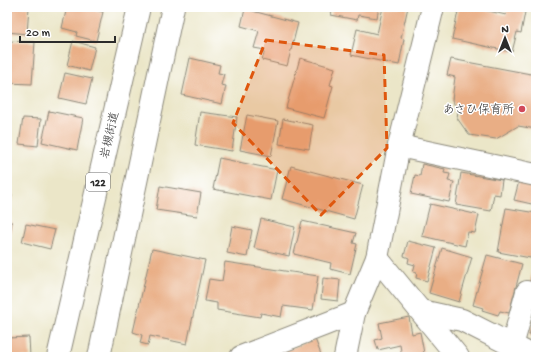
<svg xmlns="http://www.w3.org/2000/svg" width="543" height="364" font-family="'Gochi Hand','Klee One',sans-serif">
<style>
.building{fill:#e9ae85}
.lines{fill:none;stroke-linecap:round;stroke-linejoin:round}
.minor-casing{stroke:#8b887a;stroke-width:24}
.highway-casing{stroke:#8b887a;stroke-width:24}
.minor{stroke:#fff;stroke-width:22}
.highway{stroke:#fff;stroke-width:22}
.marked{fill:#df570e;fill-opacity:0.2;stroke:#df570e;stroke-width:3;stroke-dasharray:8 5;stroke-linejoin:round}
.poi-dot{fill:#d1495b;stroke:#fff;stroke-width:1.5}
.labels{text-anchor:middle;stroke-width:3;stroke-linejoin:round;paint-order:stroke}
.shield{fill:#fff;stroke:#6b6b6b;stroke-width:1}
.shield-label{font-size:11px;font-weight:bold;fill:#2b2b2b}
.poi-label{font-size:12px;fill:#2b2b2b;stroke:#fff;text-anchor:end}
.street-label{font-size:12px;fill:#2b2b2b;stroke:#fff}
</style>
<rect width="100%" height="100%" fill="#fff"/>
<filter id="ink" filterUnits="userSpaceOnUse"><feTurbulence type="fractalNoise" baseFrequency=".025" numOctaves="2"/><feDisplacementMap in="SourceGraphic" scale="8" xChannelSelector="R" yChannelSelector="G"/><feConvolveMatrix kernelMatrix="1 2 1 2 8 2 1 2 1" color-interpolation-filters="sRGB"/></filter>
<filter id="wash" filterUnits="userSpaceOnUse"><feTurbulence type="fractalNoise" baseFrequency=".012" numOctaves="4" result="noise"/><feDisplacementMap in="SourceGraphic" scale="16" xChannelSelector="R" yChannelSelector="G"/><feGaussianBlur stdDeviation="0.9" result="paint"/><feColorMatrix in="noise" values="0 0 0 0 0 0 0 0 0 0 0 0 0 0 0 0 0 1.4 0 .05"/><feComposite in="paint" operator="in"/></filter>
<g filter="url(#wash)">
<rect width="100%" height="100%" fill="#ebe6c8"/>
<g id="blocks">
<!-- building -->
<g class="building">
<path d="M7,7H29L27,34L7,32Z"/>
<path d="M67,7H83L103,12L96,41L76,36L77,32L62,28Z"/>
<path d="M317,7H379L377,18L358,15L357,20L331,15L332,11L316,9Z"/>
<path d="M383,7H408L401,38L404,39L399,65L351,55L357,29L377,34Z"/>
<path d="M459,7H471L506,15L508,7H526L521,33L517,32L512,52L452,39Z"/>
<path d="M245,9L298,23L287,66L262,60L265,50L254,48L259,31L241,26Z"/>
<path d="M7,41L35,42L32,84L7,83Z"/>
<path d="M73,41L95,47L89,71L67,65Z"/>
<path d="M190,58L220,65L218,73L224,74L221,85L226,86L222,104L182,95Z"/>
<path d="M300,58L335,68L330,85L333,86L324,118L286,108Z"/>
<path d="M451,59L536,75V129L518,126L496,139L469,135L457,118L458,111L452,100L455,77L447,75Z"/>
<path d="M65,73L92,79L86,104L59,98Z"/>
<path d="M49,111L83,118L77,150L42,142Z"/>
<path d="M200,112L237,117L232,151L195,145Z"/>
<path d="M247,115L278,121L271,156L240,150Z"/>
<path d="M23,118L41,119L38,146L19,144Z"/>
<path d="M283,119L313,125L309,149L279,144Z"/>
<path d="M219,158L277,170L271,200L213,189Z"/>
<path d="M422,164L445,169L444,173L450,174L448,181L454,182L449,202L411,194L415,175L420,176Z"/>
<path d="M291,166L363,185L354,219L282,199Z"/>
<path d="M461,173L502,180L500,195L494,194L491,211L456,205Z"/>
<path d="M519,181L536,185V205L514,200Z"/>
<path d="M160,186L201,193L197,216L156,210Z"/>
<path d="M7,195H12L10,208L7,207Z"/>
<path d="M430,204L479,215L475,233L468,232L465,246L422,236Z"/>
<path d="M506,208L536,213V259L498,252Z"/>
<path d="M261,219L295,227L289,256L254,248Z"/>
<path d="M302,221L356,233L353,243L357,244L350,274L330,269L331,263L294,254Z"/>
<path d="M7,222H12L8,247L7,246Z"/>
<path d="M26,224L55,230L50,249L22,242Z"/>
<path d="M232,226L252,230L247,257L227,253Z"/>
<path d="M408,241L436,248L427,281L416,278L417,273L413,272L415,265L408,263L409,258L404,256Z"/>
<path d="M442,248L472,257L459,302L429,293Z"/>
<path d="M152,249L205,260L187,344L150,336L148,345L140,343L142,335L133,332Z"/>
<path d="M487,255L522,264L509,313L500,311L498,315L482,310L483,308L473,305Z"/>
<path d="M225,262L318,276L313,310L283,306L281,317L261,313L260,317L217,310V303L205,301L209,279L222,281Z"/>
<path d="M533,267L536,268V286L530,284Z"/>
<path d="M323,278L340,280L338,301L321,299Z"/>
<path d="M409,317L412,334L420,332L424,353L402,357L400,345L378,350L375,340L382,338L379,323Z"/>
<path d="M534,320L536,321V337L529,335Z"/>
<path d="M29,337L30,357H7V338Z"/>
<path d="M315,339L322,357H269Z"/>
</g>
</g>
</g>
<g filter="url(#ink)">
<use href="#blocks" fill-opacity="0" stroke="#8b887a" stroke-width="1"/>
<g class="lines">
<defs>
<g id="minor">
<path d="M399,146L536,175"/>
<path d="M377,258L458,357"/>
<path d="M421,311L462,320L535,357"/>
<path d="M512,346L527,292"/>
<path d="M241,357L354,313"/>
<path d="M345,357L354,313L377,258L399,146L433,7"/>
</g>
<g id="highway">
<path d="M58,357L139,7"/>
<path d="M99,357L173,7"/>
</g>
</defs>
<!-- minor casing -->
<use href="#minor" class="minor-casing"/>
<!-- highway casing -->
<use href="#highway" class="highway-casing"/>
<!-- minor -->
<use href="#minor" class="minor"/>
<!-- highway -->
<use href="#highway" class="highway"/>
</g>
</g>
<!-- marked area -->
<path class="marked" d="M266,40L384,55L387,148L321,215L233,123Z"/>
<!-- markers -->
<circle class="poi-dot" cx="522" cy="109" r="4"/>
<g class="labels">
<!-- shield labels -->
<rect class="shield" x="86" y="173" width="24" height="18" rx="3"/>
<g class="shield-label">
<text x="98" y="186">122</text>
</g>
<!-- poi labels -->
<g class="poi-label">
<text x="514" y="113">あさひ保育所</text>
</g>
<!-- street labels -->
<g class="street-label">
<text transform="translate(109 135) rotate(-77)" y="4">岩槻街道</text>
</g>
</g>
<!-- margin -->
<rect width="543" height="364" fill="none" stroke="#fff" stroke-width="24"/>
<!-- north arrow -->
<g transform="translate(505 38)" stroke="#ffffff" stroke-width="3" paint-order="stroke">
<path d="M0-3L7 15L0 10L-7 15Z" fill="#2b2b2b"/>
<text y="-6" font-size="11" font-weight="bold" text-anchor="middle" fill="#2b2b2b">N</text>
</g>
<!-- scale -->
<path d="M20 36v6h95v-6" fill="none" stroke="#2b2b2b" stroke-width="2"/>
<text x="26" y="36" font-size="12" fill="#2b2b2b" stroke="#ffffff" stroke-width="3" paint-order="stroke">20 m</text>
</svg>
